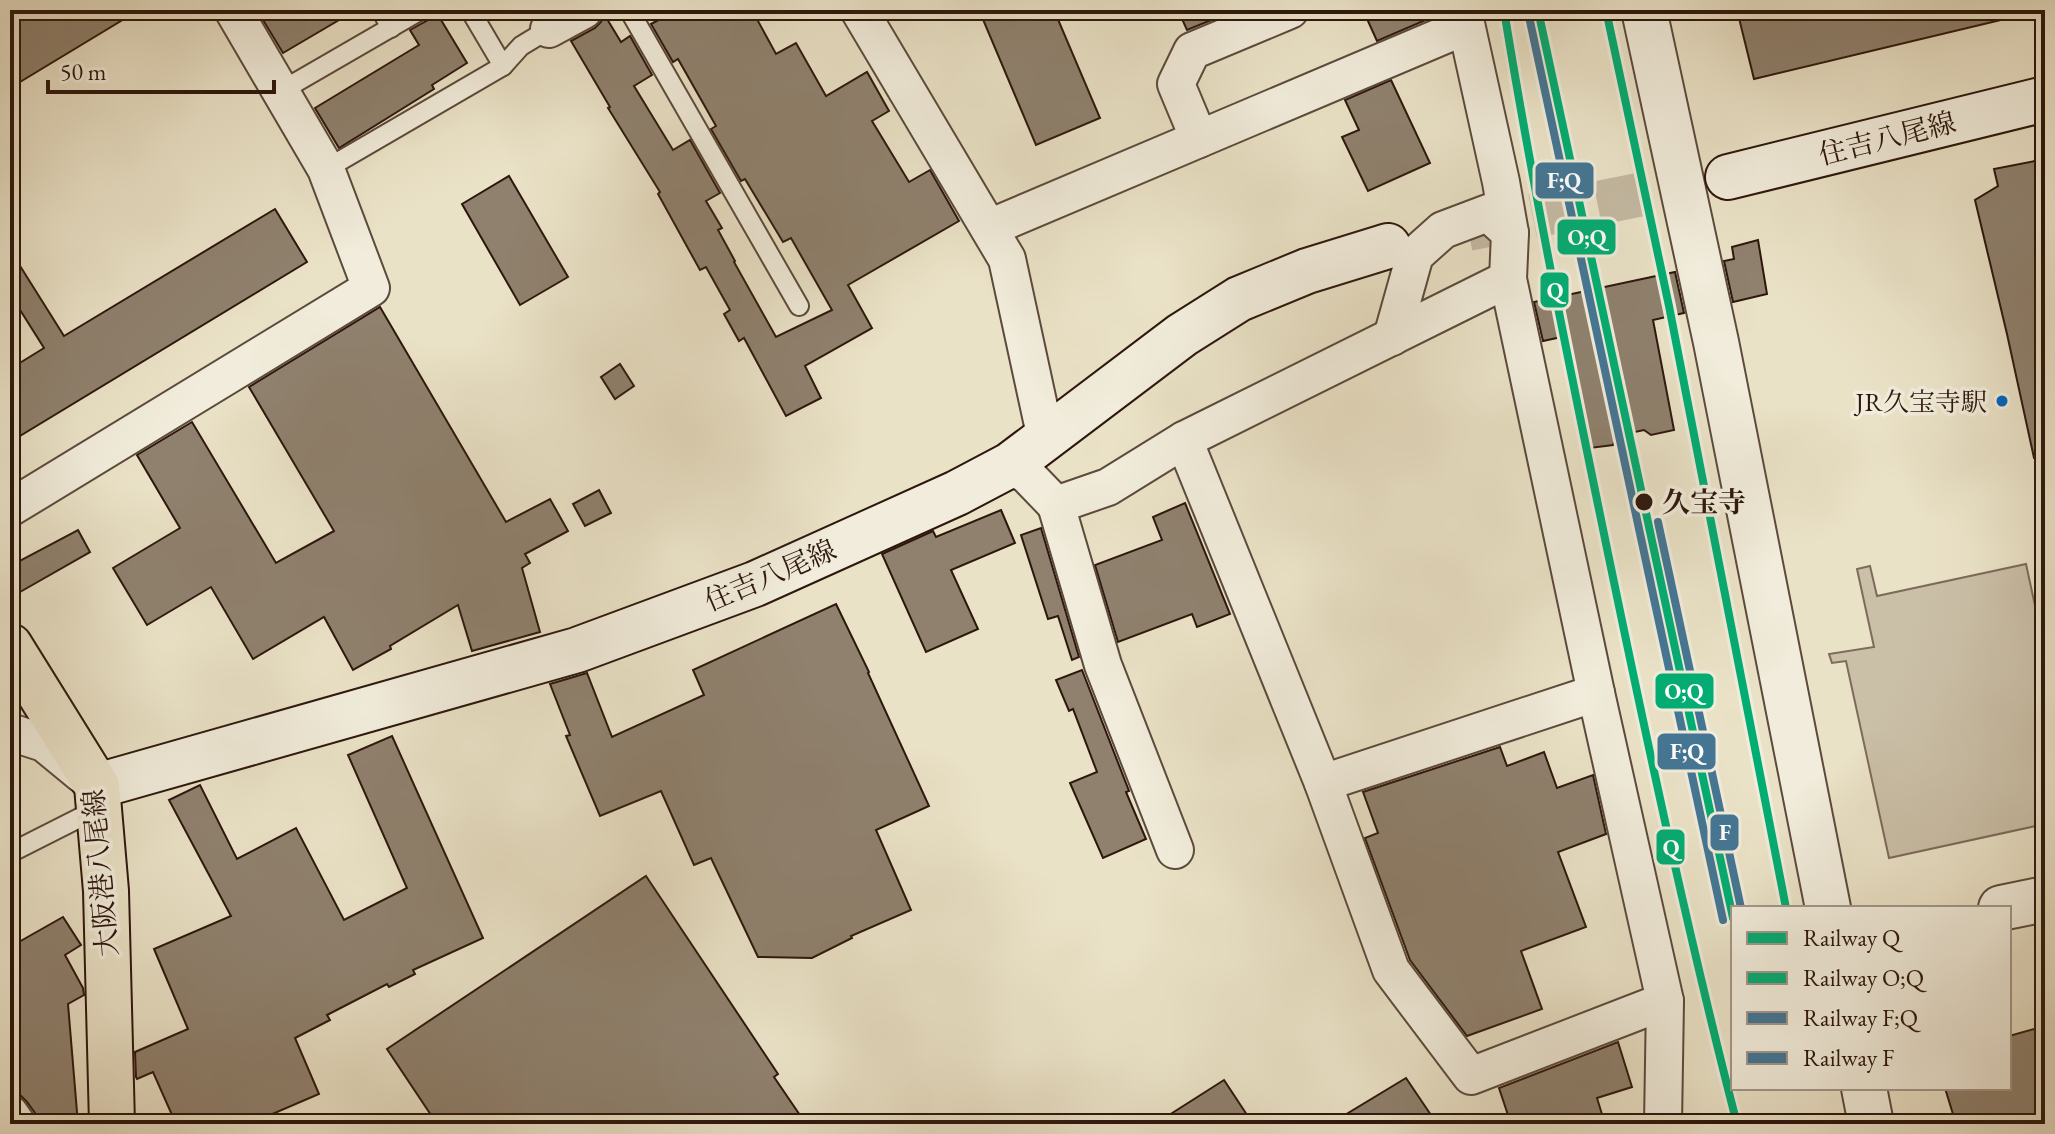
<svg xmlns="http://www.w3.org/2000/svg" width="2055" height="1134" font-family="'EB Garamond','Noto Serif JP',serif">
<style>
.green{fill:#cabfa7;stroke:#7c6b5a;stroke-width:2}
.building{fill:#8f816e;stroke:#2d170d;stroke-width:2}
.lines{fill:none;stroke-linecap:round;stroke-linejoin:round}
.secondary-tunnel{stroke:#c4b9a2;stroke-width:44;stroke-dasharray:44 22;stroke-linecap:butt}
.service-casing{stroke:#5c4a3c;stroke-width:22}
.minor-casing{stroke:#5c4a3c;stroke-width:40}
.tertiary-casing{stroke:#5c4a3c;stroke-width:48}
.secondary-casing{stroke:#2d170d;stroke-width:48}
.primary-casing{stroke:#2d170d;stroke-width:48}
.service{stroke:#f1ecdb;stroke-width:18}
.minor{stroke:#f1ecdb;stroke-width:36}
.tertiary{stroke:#f1ecdb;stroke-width:44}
.secondary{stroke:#f1ecdb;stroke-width:44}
.primary{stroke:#eae2c7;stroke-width:44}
.rail-1-casing{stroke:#f1ecdb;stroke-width:14}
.rail-2-casing{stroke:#f1ecdb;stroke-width:14}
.rail-3-casing{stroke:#f1ecdb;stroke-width:14}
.rail-4-casing{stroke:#f1ecdb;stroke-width:14}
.rail-1{stroke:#02ad73;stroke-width:8}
.rail-2{stroke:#02ad73;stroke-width:8}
.rail-3{stroke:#447694;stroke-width:8}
.rail-4{stroke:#447694;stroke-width:8}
.bus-dot{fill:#0065bd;stroke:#f1ecdb;stroke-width:3}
.stop-dot{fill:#2d170d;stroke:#f1ecdb;stroke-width:3}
.labels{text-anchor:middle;stroke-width:7;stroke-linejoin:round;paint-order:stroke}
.bus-label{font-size:26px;fill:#2d170d;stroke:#f1ecdb;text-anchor:end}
.street-label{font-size:28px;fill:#2d170d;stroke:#f1ecdb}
.stop-label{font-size:28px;font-weight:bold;fill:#2d170d;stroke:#f1ecdb;text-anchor:start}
.line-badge{stroke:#f1ecdb;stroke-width:3}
.badge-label{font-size:22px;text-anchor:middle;font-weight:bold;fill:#fff}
</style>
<rect width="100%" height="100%" fill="#eae2c7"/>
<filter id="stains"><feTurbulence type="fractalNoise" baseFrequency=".0025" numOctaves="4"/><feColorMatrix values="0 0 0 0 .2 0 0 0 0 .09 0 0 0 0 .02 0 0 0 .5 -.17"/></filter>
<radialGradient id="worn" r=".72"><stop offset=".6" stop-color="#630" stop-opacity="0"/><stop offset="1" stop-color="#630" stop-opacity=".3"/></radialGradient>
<!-- green -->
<path class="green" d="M2026,564L2045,652V824L1889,858L1846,661L1832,663L1829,654L1874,647L1857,569L1870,566L1877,596Z"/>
<!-- building -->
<g class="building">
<path d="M21,10H139L10,88V17Z"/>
<path d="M257,10H356L283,53Z"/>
<path d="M433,10H435L467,63L432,85L434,89L339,148L315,108L419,45L410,30L428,20Z"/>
<path d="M677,10H752L776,54L796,43L826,96L867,72L889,111L872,121L909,182L930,170L959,221L848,285L872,328L805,366L821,398L786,416L744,338L739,341L724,314L730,310L706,267L700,270L658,194L660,192L608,108L610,107L571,41L595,28L601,22L604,14L621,42L630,36L652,75L634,86L673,150L690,140L720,193L706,201L722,228L718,230L735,261L734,262L776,337L832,310L791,238L783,242L745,179L741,181L711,129L716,126L678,59L673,62L651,24Z"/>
<path d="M979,10H1054L1100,118L1036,145Z"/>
<path d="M1178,10H1236L1187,30Z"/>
<path d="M1363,10H1443L1442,13L1377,41Z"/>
<path d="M1737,10H2003L2005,19L1754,79Z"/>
<path d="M1391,80L1430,163L1368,191L1342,137L1359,130L1345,100Z"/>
<path d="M2045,159V457L2034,458L2007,334L1975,200L1998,186L1994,169Z"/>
<path d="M509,176L568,277L520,305L462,204Z"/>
<path d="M275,209L307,262L10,442V369L44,348L10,294V250L64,336Z"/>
<path d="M1758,240L1767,294L1733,302L1724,261L1734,259L1732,247Z"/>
<path d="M1675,272L1684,313L1653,320L1674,430L1651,435L1644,430L1616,436L1613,445L1590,448L1566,336L1543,341L1534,302Z"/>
<path d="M380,307L506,522L550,499L568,531L525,554L530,563L522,568L540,632L472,651L458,605L390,646L391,649L353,670L324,617L253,659L211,587L147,625L113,568L180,528L137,455L192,422L276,563L334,531L249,387Z"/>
<path d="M620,364L634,386L615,399L601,377Z"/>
<path d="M599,490L611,513L585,526L573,504Z"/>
<path d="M1185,503L1230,614L1197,627L1192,614L1118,642L1095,565L1162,540L1153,517Z"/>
<path d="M1001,510L1015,543L951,570L978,629L926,652L882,554L933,531L936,537Z"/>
<path d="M1041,528L1079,657L1072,660L1058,616L1048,619L1021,535Z"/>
<path d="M78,530L90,552L20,592L10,577V566Z"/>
<path d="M836,604L869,672L868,673L929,806L876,830L911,910L851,936L852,938L812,958L758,957L711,858L694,865L661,791L600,816L566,736L570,735L550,684L587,673L612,737L704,695L693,670Z"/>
<path d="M1082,670L1129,791L1126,792L1146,839L1103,858L1070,783L1097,772L1073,709L1069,711L1056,680Z"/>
<path d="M392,736L483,938L413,970L415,974L389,987L387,984L327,1015L330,1020L295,1038L319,1094L249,1124H176L153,1072L137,1079L136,1077L135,1052L188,1029L154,949L231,916L169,800L200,785L237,859L296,828L344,920L407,888L348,755Z"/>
<path d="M1500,747L1507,766L1544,752L1557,788L1593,775L1606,834L1558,852L1586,927L1521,951L1542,1009L1467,1036L1410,960L1365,838L1378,833L1363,792Z"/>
<path d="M646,876L778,1074L774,1077L806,1124H437L387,1049Z"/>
<path d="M63,917L81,945L65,955L83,988L84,995L68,1004L78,1124H38L35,1113L27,1102L20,1095L14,1094L10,1088V947Z"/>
<path d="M2045,1026V1124H1956L1945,1088H2009V1036Z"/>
<path d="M1618,1042L1632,1087L1597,1098L1605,1124H1511L1499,1088Z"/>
<path d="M1406,1078L1437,1124H1330Z"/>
<path d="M1224,1080L1253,1124H1155Z"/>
</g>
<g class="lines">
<!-- secondary-tunnel -->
<path class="secondary-tunnel" d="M1468,229L1728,177"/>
<defs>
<g id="service">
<path d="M381,10L391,28"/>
<path d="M470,10L503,66"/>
<path d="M629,10L799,306"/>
<path d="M281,91L421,10"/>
<path d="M326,169L503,66L521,46L549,29"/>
<path d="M10,853L99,808"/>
</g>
<g id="minor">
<path d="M859,10L1007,259L1046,439"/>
<path d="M1463,10L1501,182L1510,233L1508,279L1596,693L1665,1001L1663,1124"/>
<path d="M549,29L584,10"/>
<path d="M1199,139L1176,84L1192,51L1290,10"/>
<path d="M989,228L1466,26"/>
<path d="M1392,337L1415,255L1443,230L1488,213L1510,233"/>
<path d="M1184,440L1323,783L1391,970L1471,1076L1665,1001"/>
<path d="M1010,465L1027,475L1056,505L1108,487L1184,440L1508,279"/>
<path d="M1056,505L1103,665L1175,850"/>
<path d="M10,508L371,288L326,169L233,10"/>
<path d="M10,732L44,743L83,775"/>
<path d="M1323,783L1596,693"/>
<path d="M10,1114L17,1124"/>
</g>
<g id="tertiary">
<path d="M1644,10L1716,342L1828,908"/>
<path d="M2001,908L2045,899"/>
<path d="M1864,1088L1871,1124"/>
</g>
<g id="secondary">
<path d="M1728,177L2045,99"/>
<path d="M97,786L577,650L755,584L957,493L1010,465L1182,335L1239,299L1307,271L1388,246"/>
</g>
<path id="primary" d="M10,646L97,786L106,891L112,1124"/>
</defs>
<!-- service casing -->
<use href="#service" class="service-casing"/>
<!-- minor casing -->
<use href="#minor" class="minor-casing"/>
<!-- tertiary casing -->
<use href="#tertiary" class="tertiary-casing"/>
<!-- secondary casing -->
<use href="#secondary" class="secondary-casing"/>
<!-- primary casing -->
<use href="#primary" class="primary-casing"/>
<!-- service -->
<use href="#service" class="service"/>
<!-- minor -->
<use href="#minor" class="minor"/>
<!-- tertiary -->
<use href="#tertiary" class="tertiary"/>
<!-- secondary -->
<use href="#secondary" class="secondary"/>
<!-- primary -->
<use href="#primary" class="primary"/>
<defs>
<g id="rail-1">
<path d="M1504,10C1534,195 1572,379 1610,563C1649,751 1689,938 1737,1124"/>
<path d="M1606,10L1669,306L1786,908"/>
</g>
<path id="rail-2" d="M1538,10L1733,918"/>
<path id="rail-3" d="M1528,12L1723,920"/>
<path id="rail-4" d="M1658,522L1741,908"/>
</defs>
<!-- rail-1 casing -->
<use href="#rail-1" class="rail-1-casing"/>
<!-- rail-2 casing -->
<use href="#rail-2" class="rail-2-casing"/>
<!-- rail-3 casing -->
<use href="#rail-3" class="rail-3-casing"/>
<!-- rail-4 casing -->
<use href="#rail-4" class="rail-4-casing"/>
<!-- rail-1 -->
<use href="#rail-1" class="rail-1"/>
<!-- rail-2 -->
<use href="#rail-2" class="rail-2"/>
<!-- rail-3 -->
<use href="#rail-3" class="rail-3"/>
<!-- rail-4 -->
<use href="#rail-4" class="rail-4"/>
</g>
<!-- markers -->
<circle class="bus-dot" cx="2002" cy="401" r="7"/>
<circle class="stop-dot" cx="1644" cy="502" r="10"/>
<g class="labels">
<!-- bus labels -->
<g class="bus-label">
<text x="1987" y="411">JR久宝寺駅</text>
</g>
<!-- street labels -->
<g class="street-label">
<text transform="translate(1887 138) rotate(-14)" y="10">住吉八尾線</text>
<text transform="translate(770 575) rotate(-23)" y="10">住吉八尾線</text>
<text transform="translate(100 873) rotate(-95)" y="10">大阪港八尾線</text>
</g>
<!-- stop labels -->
<g class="stop-label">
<text x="1662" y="512">久宝寺</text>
</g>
</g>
<g class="line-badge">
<rect x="1534" y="161" width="61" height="39" rx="8" fill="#447694"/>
<rect x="1556" y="218" width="61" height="38" rx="8" fill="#02ad73"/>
<rect x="1539" y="271" width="31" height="38" rx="8" fill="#02ad73"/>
<rect x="1654" y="672" width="61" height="38" rx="8" fill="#02ad73"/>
<rect x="1656" y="732" width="61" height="39" rx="8" fill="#447694"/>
<rect x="1709" y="813" width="31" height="39" rx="8" fill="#447694"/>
<rect x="1655" y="828" width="31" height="38" rx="8" fill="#02ad73"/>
</g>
<g class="badge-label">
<text x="1564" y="188">F;Q</text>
<text x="1587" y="245">O;Q</text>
<text x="1555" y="298">Q</text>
<text x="1684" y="699">O;Q</text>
<text x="1687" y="759">F;Q</text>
<text x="1725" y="840">F</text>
<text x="1671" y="855">Q</text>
</g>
<!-- margin -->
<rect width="2055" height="1134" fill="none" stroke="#eae2c7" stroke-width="40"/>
<rect x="12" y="12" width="2031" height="1110" fill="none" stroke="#2d170d" stroke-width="4"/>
<rect x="20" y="20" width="2015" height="1094" fill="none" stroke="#2d170d" stroke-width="2"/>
<!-- legend -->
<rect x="1731" y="906" width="280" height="184" fill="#f1ecdb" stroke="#a39789" stroke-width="2"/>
<rect x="1747" y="932" width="40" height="12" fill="#02ad73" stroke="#a39789" stroke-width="2"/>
<text x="1803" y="946" font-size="24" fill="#2d170d">Railway Q</text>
<rect x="1747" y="972" width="40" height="12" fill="#02ad73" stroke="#a39789" stroke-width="2"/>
<text x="1803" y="986" font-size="24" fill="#2d170d">Railway O;Q</text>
<rect x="1747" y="1012" width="40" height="12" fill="#447694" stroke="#a39789" stroke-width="2"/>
<text x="1803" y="1026" font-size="24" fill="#2d170d">Railway F;Q</text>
<rect x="1747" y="1052" width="40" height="12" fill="#447694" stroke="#a39789" stroke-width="2"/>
<text x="1803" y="1066" font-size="24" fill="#2d170d">Railway F</text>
<!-- scale -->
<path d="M48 80v12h226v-12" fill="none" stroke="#2d170d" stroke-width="4"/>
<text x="60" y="80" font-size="24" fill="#2d170d" stroke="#f1ecdb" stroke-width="6" paint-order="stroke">50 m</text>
<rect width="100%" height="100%" filter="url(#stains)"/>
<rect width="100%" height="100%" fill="url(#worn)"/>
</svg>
